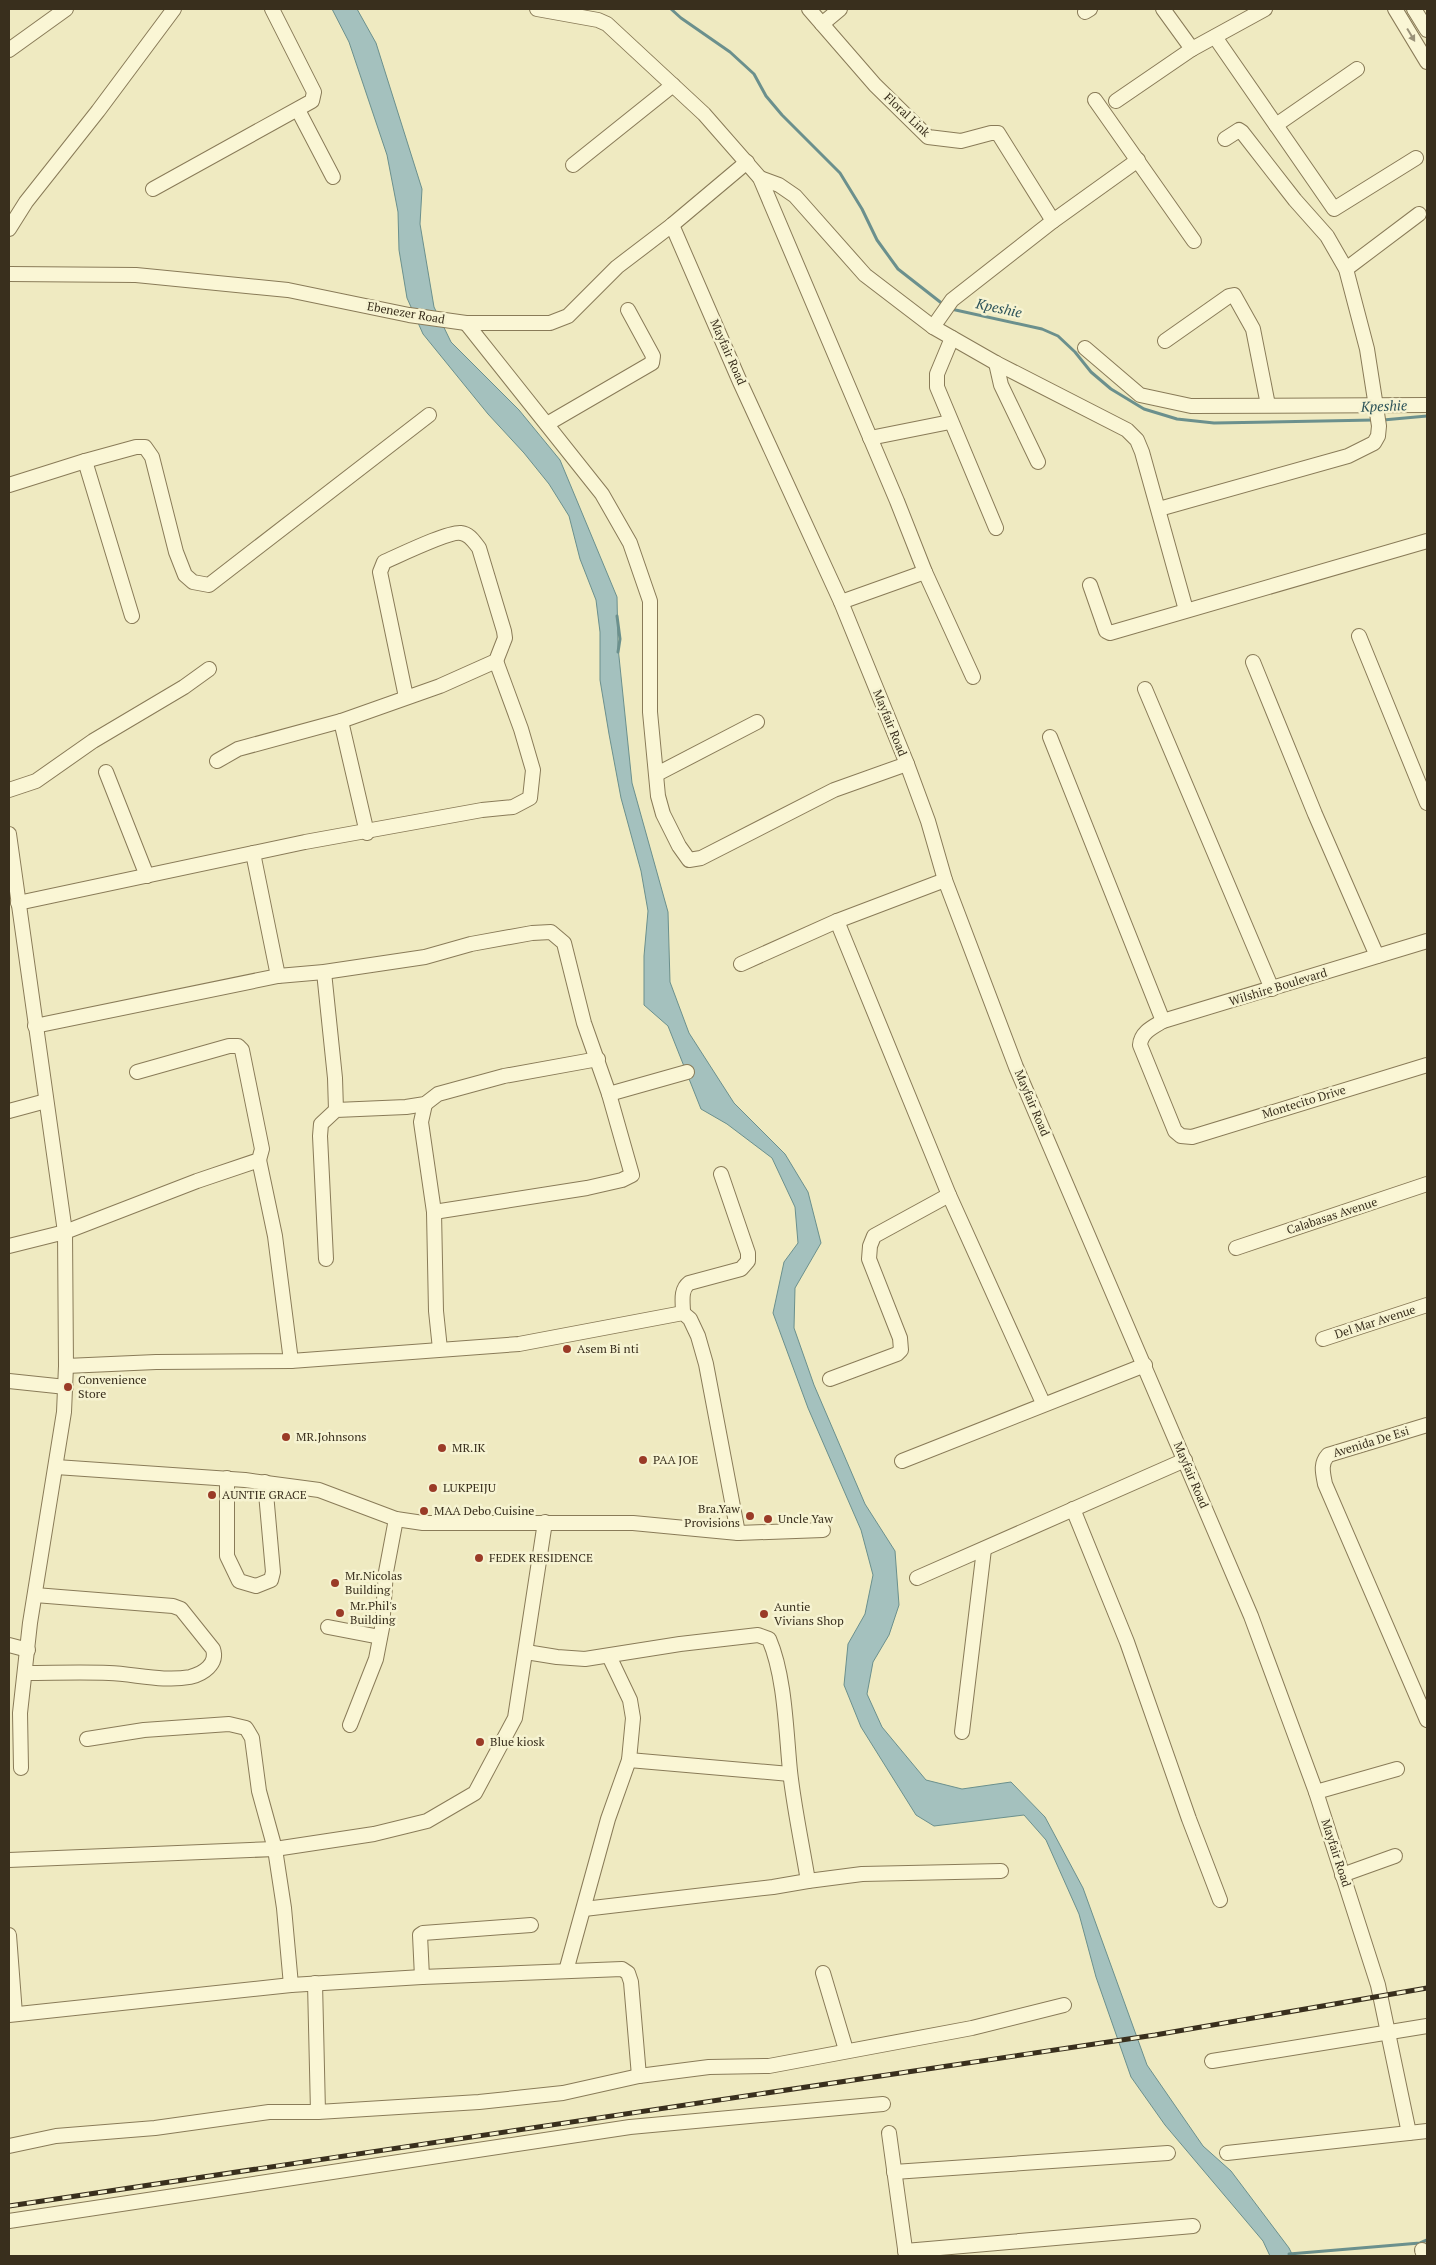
<svg xmlns="http://www.w3.org/2000/svg" width="1436" height="2265" font-family="'PT Serif',serif">
<style>
.water{fill:#a4c1be;stroke:#6b908d}
.lines{fill:none;stroke-linecap:round;stroke-linejoin:round}
.stream{stroke:#6b908d;stroke-width:3}
.minor-casing{stroke:#897b58;stroke-width:16}
.minor{stroke:#faf6d5;stroke-width:14}
.rail-casing{stroke:#392f1d;stroke-width:5}
.rail{stroke:#f6f3d1;stroke-width:3;stroke-dasharray:9;stroke-linecap:butt}
.oneway{fill:#9a9279}
.poi-dot{fill:#9a3b27;stroke:#f6f3d1;stroke-width:2}
.labels{text-anchor:middle;stroke-width:5;stroke-linejoin:round;paint-order:stroke}
.street-label{font-size:12px;fill:#392f1d;stroke:#f6f3d1}
.poi-label{font-size:12px;fill:#392f1d;stroke:#f6f3d1;text-anchor:start}
.water-label{font-size:14px;font-style:italic;fill:#2c5359;stroke:#f6f3d1}
</style>
<rect width="100%" height="100%" fill="#efeac1"/>
<!-- water -->
<path class="water" d="M332,9H357L376,43L422,189L420,224L434,307L451,342L519,410L560,460L617,597L618,647L632,783L668,912L670,982L689,1033L734,1103L785,1154L808,1192L821,1243L795,1288L794,1328L814,1385L865,1504L895,1551L899,1605L889,1635L873,1662L867,1694L882,1727L926,1780L962,1789L1011,1782L1045,1817L1083,1888L1147,2065L1203,2146L1231,2171L1289,2248L1293,2256H1270L1263,2241L1165,2125L1131,2077L1096,1977L1079,1914L1046,1840L1024,1815L934,1826L916,1815L861,1727L844,1685L848,1644L865,1614L873,1575L861,1530L808,1408L773,1313L784,1262L798,1243L795,1207L772,1158L727,1124L701,1109L668,1026L644,1005V956L648,911L641,871L621,798L609,734L600,680V632L596,600L580,559L569,516L549,484L524,453L488,414L423,334L407,298L399,250L398,212L387,155L349,42Z"/>
<g class="lines">
<!-- stream -->
<g class="stream">
<path d="M671,9L681,18L730,52L754,74L766,96L782,115L840,173L862,209L877,240L898,269L944,305"/>
<path d="M951,309L1042,329L1058,336L1075,352L1091,372L1111,389L1144,409L1177,419L1214,423L1374,420"/>
<path d="M1383,420L1427,416"/>
<path d="M617,616L620,639L618,652"/>
<path d="M1289,2254L1420,2243L1427,2240"/>
</g>
<defs>
<g id="minor">
<path d="M537,9L598,20L607,24L704,114L760,178L897,501L925,572L973,677"/>
<path d="M809,9L875,85L928,137L961,141L991,133H998L1053,221L1138,160"/>
<path d="M1163,9L1192,49"/>
<path d="M1395,9L1427,62"/>
<path d="M1414,9L1427,30"/>
<path d="M1085,12L1090,9"/>
<path d="M822,24L840,9"/>
<path d="M1215,37L1334,209L1416,158"/>
<path d="M9,50L66,9"/>
<path d="M1095,100L1194,241"/>
<path d="M1116,101L1192,49L1265,9"/>
<path d="M298,110L333,177"/>
<path d="M1276,125L1357,69"/>
<path d="M573,165L673,85"/>
<path d="M760,178L779,185L795,196L865,275L933,327L996,363L1127,430L1137,440L1142,452L1186,610"/>
<path d="M153,189L312,101L314,92L272,9"/>
<path d="M672,225L740,382L841,602L907,764L928,821L945,880L1016,1067L1251,1616L1316,1792L1378,1985L1409,2133"/>
<path d="M9,229L26,202L98,111L174,9"/>
<path d="M1346,269L1419,214"/>
<path d="M9,274L136,275L288,290L409,315L466,323H550L568,316L617,267L672,225L747,162"/>
<path d="M466,323L602,494L630,543L650,601V712L658,796L663,814L679,846L689,860L701,858L834,790L907,764"/>
<path d="M933,327L952,300L1053,221"/>
<path d="M952,338L937,374V387L996,528"/>
<path d="M1165,341L1229,296L1234,295L1253,329L1268,405"/>
<path d="M1085,348L1140,395L1191,406L1427,405"/>
<path d="M996,363L1001,385L1038,462"/>
<path d="M547,424L652,363L653,356L628,310"/>
<path d="M870,438L950,422"/>
<path d="M85,461L132,616"/>
<path d="M9,485L85,461L136,447H145L152,457L176,552L185,575L193,582L209,585L429,415"/>
<path d="M1159,509L1348,456L1374,443L1378,436L1379,426L1367,349L1346,269L1327,236L1295,200L1242,132L1239,130L1225,139"/>
<path d="M1090,585L1106,631L1110,633L1427,541"/>
<path d="M841,602L925,572"/>
<path d="M1359,636L1427,803"/>
<path d="M1253,662L1315,814L1377,956"/>
<path d="M1145,689L1272,989"/>
<path d="M341,721L367,833"/>
<path d="M1050,737L1163,1021"/>
<path d="M217,761L238,749L341,721L440,686L496,661L505,638L504,631L479,548C474,542 470,534 461,533C449,531 398,556 384,562L380,572L406,697"/>
<path d="M106,772L147,876"/>
<path d="M657,774L757,722"/>
<path d="M9,790L36,781L93,741L184,687L209,669"/>
<path d="M9,834L65,1232L66,1366L64,1412L30,1623L20,1713L21,1768"/>
<path d="M253,853L278,976"/>
<path d="M18,903L305,842L482,810L513,807L530,798L533,770L521,729L496,661"/>
<path d="M837,921L949,1195L1043,1403"/>
<path d="M1427,941L1163,1021C1153,1027 1141,1032 1140,1045L1175,1131L1181,1136L1192,1137L1427,1065"/>
<path d="M741,964L837,921L945,880"/>
<path d="M324,972L335,1078L336,1110"/>
<path d="M35,1026L278,976L324,972L425,957L471,944L532,933L551,932L564,943L584,1023L609,1094L632,1175L622,1180L587,1188L434,1212"/>
<path d="M609,1094L687,1072"/>
<path d="M425,1104L421,1122L434,1212L436,1311L440,1349"/>
<path d="M9,1111L46,1101"/>
<path d="M259,1160L275,1236L291,1361"/>
<path d="M9,1246L65,1232L197,1181L259,1160L262,1149L242,1050L238,1046H229L137,1072"/>
<path d="M1236,1248L1427,1184"/>
<path d="M326,1259L320,1136L321,1124L336,1110L406,1107L425,1104L438,1094L504,1076L598,1059"/>
<path d="M683,1313C683,1302 680,1290 689,1283L741,1269L748,1261V1253L721,1174"/>
<path d="M1323,1339L1427,1305"/>
<path d="M830,1379L897,1354L901,1350L900,1338L869,1259L870,1246L874,1236L949,1195"/>
<path d="M9,1381L66,1387"/>
<path d="M1427,1425L1328,1455C1320,1464 1323,1473 1325,1484L1427,1720"/>
<path d="M902,1461L1145,1365"/>
<path d="M56,1467L245,1480L319,1490L396,1519L423,1523H633L738,1533L706,1364L698,1336L690,1319L683,1313L519,1344L291,1361L156,1362L66,1366"/>
<path d="M227,1478V1556L239,1581L256,1586L271,1580L273,1572L265,1482"/>
<path d="M1073,1509L1127,1642L1189,1819L1220,1900"/>
<path d="M738,1533L823,1530"/>
<path d="M917,1578L1185,1460"/>
<path d="M328,1627L380,1637"/>
<path d="M9,1645L28,1650"/>
<path d="M526,1652L557,1657L585,1659L680,1644L758,1635L769,1639C785,1676 786,1731 790,1771C794,1808 802,1844 808,1881"/>
<path d="M25,1673C53,1673 81,1672 109,1673C135,1674 164,1682 190,1677C203,1674 218,1664 213,1649L181,1609L173,1606L35,1595"/>
<path d="M350,1725L376,1659L382,1628L386,1572L396,1519"/>
<path d="M962,1732L984,1549"/>
<path d="M87,1739L144,1730L229,1724L246,1728L252,1738L259,1791L275,1849L284,1908L291,1985"/>
<path d="M629,1760L790,1774"/>
<path d="M1316,1792L1397,1769"/>
<path d="M9,1860L275,1849L374,1834L427,1821L475,1793L515,1718L545,1522"/>
<path d="M1342,1875L1395,1856"/>
<path d="M584,1909L773,1887L808,1881L862,1874L1001,1871"/>
<path d="M9,1935L15,2014"/>
<path d="M566,1971L608,1819L629,1760L633,1718L630,1700L609,1656"/>
<path d="M823,1973L846,2050"/>
<path d="M422,1977L420,1935L423,1933L531,1925"/>
<path d="M315,1983L318,2112"/>
<path d="M9,2015L291,1985L422,1977L622,1969L628,1973L631,1982L639,2076"/>
<path d="M1212,2061L1427,2026"/>
<path d="M889,2133L906,2256"/>
<path d="M9,2146L56,2136L155,2128L269,2112H318L479,2102L563,2093L639,2076L709,2067L769,2066L972,2028L1064,2005"/>
<path d="M1227,2153L1427,2131"/>
<path d="M894,2172L1168,2153"/>
<path d="M9,2221L630,2127L883,2104"/>
<path d="M1422,2250L1424,2256"/>
<path d="M905,2251L1193,2226"/>
</g>
</defs>
<!-- minor casing -->
<use href="#minor" class="minor-casing"/>
<!-- minor -->
<use href="#minor" class="minor"/>
<defs>
<path id="rail" d="M9,2206L1155,2035L1427,1988"/>
</defs>
<!-- rail casing -->
<use href="#rail" class="rail-casing"/>
<!-- rail -->
<use href="#rail" class="rail"/>
</g>
<!-- one-way arrows -->
<defs><path id="oneway-solid" d="M-6-.8H1V-3.2L6.5 0L1 3.2V.8H-6Z" transform="scale(1.25)"/></defs>
<use class="oneway" href="#oneway-solid" transform="translate(1411 35) rotate(59)"/>
<!-- markers -->
<g class="poi-dot">
<circle cx="567" cy="1349" r="5"/>
<circle cx="68" cy="1387" r="5"/>
<circle cx="286" cy="1437" r="5"/>
<circle cx="442" cy="1448" r="5"/>
<circle cx="643" cy="1460" r="5"/>
<circle cx="433" cy="1488" r="5"/>
<circle cx="212" cy="1495" r="5"/>
<circle cx="424" cy="1511" r="5"/>
<circle cx="750" cy="1516" r="5"/>
<circle cx="768" cy="1519" r="5"/>
<circle cx="479" cy="1558" r="5"/>
<circle cx="335" cy="1583" r="5"/>
<circle cx="340" cy="1613" r="5"/>
<circle cx="764" cy="1614" r="5"/>
<circle cx="480" cy="1742" r="5"/>
</g>
<g class="labels">
<!-- street labels -->
<g class="street-label">
<text transform="translate(907 115) rotate(43)" y="4">Floral Link</text>
<text transform="translate(406 313) rotate(10)" y="4">Ebenezer Road</text>
<text transform="translate(728 352) rotate(66)" y="4">Mayfair Road</text>
<text transform="translate(890 723) rotate(68)" y="4">Mayfair Road</text>
<text transform="translate(1278 987) rotate(-17)" y="4">Wilshire Boulevard</text>
<text transform="translate(1304 1102) rotate(-17)" y="4">Montecito Drive</text>
<text transform="translate(1032 1103) rotate(67)" y="4">Mayfair Road</text>
<text transform="translate(1332 1216) rotate(-18)" y="4">Calabasas Avenue</text>
<text transform="translate(1375 1322) rotate(-18)" y="4">Del Mar Avenue</text>
<text transform="translate(1371 1442) rotate(-17)" y="4">Avenida De Esi</text>
<text transform="translate(1191 1475) rotate(67)" y="4">Mayfair Road</text>
<text transform="translate(1336 1853) rotate(72)" y="4">Mayfair Road</text>
</g>
<!-- poi labels -->
<g class="poi-label">
<text x="577" y="1353">Asem Bi nti</text>
<text x="78" y="1384">Convenience<tspan x="78" dy="14">Store</tspan></text>
<text x="296" y="1441">MR.Johnsons</text>
<text x="452" y="1452">MR.IK</text>
<text x="653" y="1464">PAA JOE</text>
<text x="443" y="1492">LUKPEIJU</text>
<text x="222" y="1499">AUNTIE GRACE</text>
<text x="740" y="1513" text-anchor="end">Bra.Yaw<tspan x="740" dy="14">Provisions</tspan></text>
<text x="434" y="1515">MAA Debo Cuisine</text>
<text x="778" y="1523">Uncle Yaw</text>
<text x="489" y="1562">FEDEK RESIDENCE</text>
<text x="345" y="1580">Mr.Nicolas<tspan x="345" dy="14">Building</tspan></text>
<text x="350" y="1610">Mr.Phil's<tspan x="350" dy="14">Building</tspan></text>
<text x="774" y="1611">Auntie<tspan x="774" dy="14">Vivians Shop</tspan></text>
<text x="490" y="1746">Blue kiosk</text>
</g>
<!-- water labels -->
<g class="water-label">
<text transform="translate(999 308) rotate(12)" y="5">Kpeshie</text>
<text transform="translate(1384 406) rotate(-2)" y="5">Kpeshie</text>
</g>
</g>
<!-- border -->
<rect width="1436" height="2265" fill="none" stroke="#392f1d" stroke-width="20"/>
</svg>
